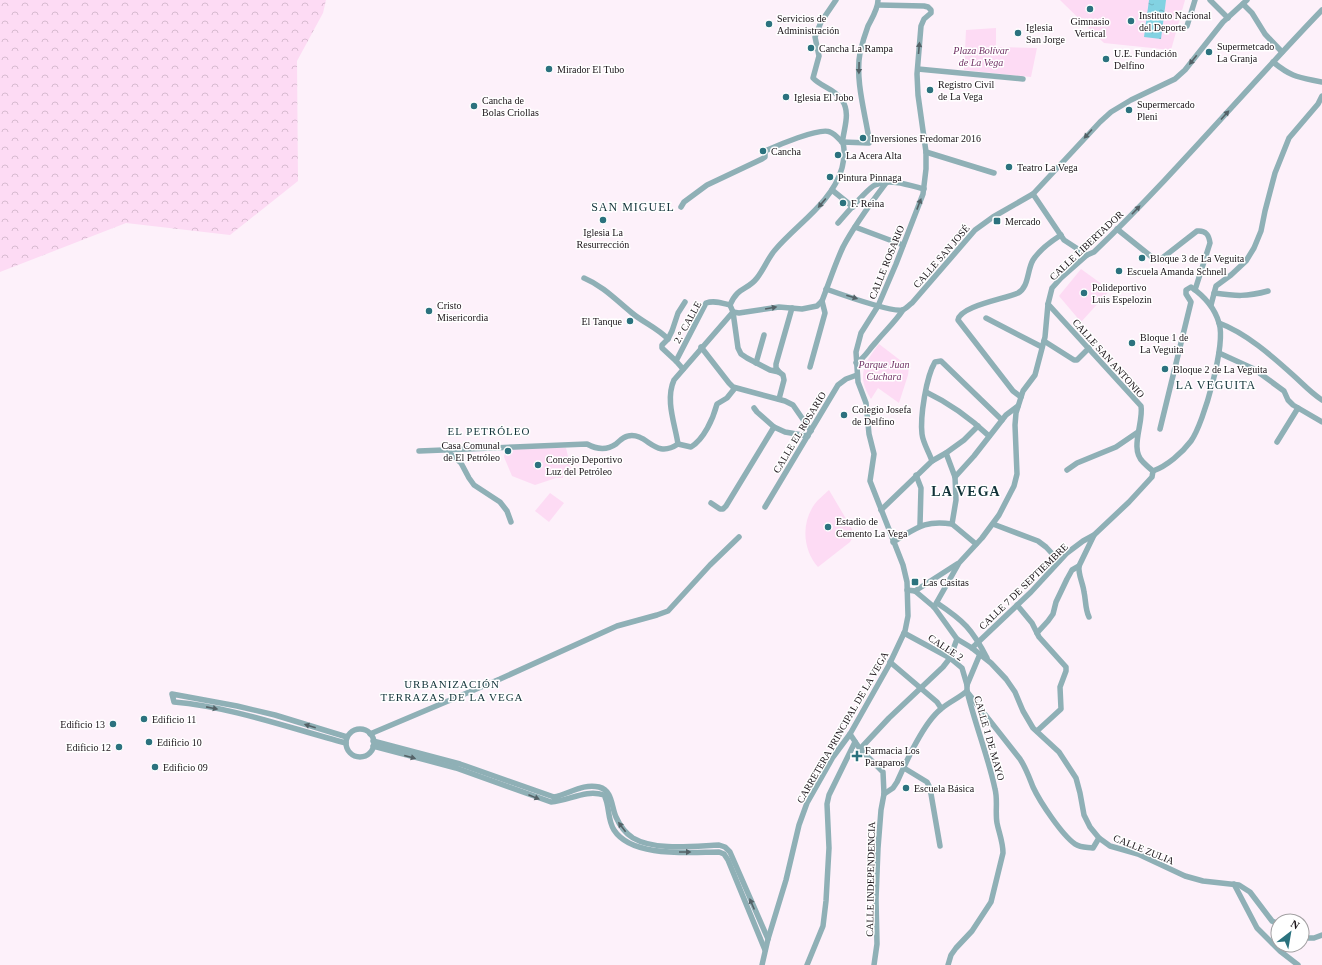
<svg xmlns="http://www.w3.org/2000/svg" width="1322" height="965" font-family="'Times New Roman',serif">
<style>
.forest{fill:url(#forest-crowns)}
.green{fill:#fddbf4}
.water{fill:url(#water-ripples)}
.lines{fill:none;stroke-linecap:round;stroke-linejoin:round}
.minor{stroke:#8fb0b6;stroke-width:5.5}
.oneway{fill:#546267}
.poi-dot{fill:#2b727e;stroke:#fff;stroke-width:1.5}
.labels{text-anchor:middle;stroke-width:3;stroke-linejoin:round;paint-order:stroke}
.poi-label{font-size:10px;fill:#1a1318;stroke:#fff;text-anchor:start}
.park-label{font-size:10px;font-style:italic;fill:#703164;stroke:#fff}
.street-label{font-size:10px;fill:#1a1318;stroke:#fff}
.neighbourhood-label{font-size:11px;letter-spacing:1px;fill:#123339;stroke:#fff}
.quarter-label{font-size:12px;letter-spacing:1px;fill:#123339;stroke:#fff}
.district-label{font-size:14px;font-weight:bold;letter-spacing:1px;fill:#123339;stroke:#fff}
</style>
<defs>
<pattern id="forest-crowns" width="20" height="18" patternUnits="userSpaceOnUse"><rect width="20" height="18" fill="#fddbf4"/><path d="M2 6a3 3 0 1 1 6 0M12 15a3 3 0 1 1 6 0" fill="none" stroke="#d8bbd0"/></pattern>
<pattern id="water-ripples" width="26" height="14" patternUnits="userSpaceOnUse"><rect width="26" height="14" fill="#82d2e2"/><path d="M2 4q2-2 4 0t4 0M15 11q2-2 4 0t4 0" fill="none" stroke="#70b3c1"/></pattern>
</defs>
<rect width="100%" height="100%" fill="#fdf1fa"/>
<!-- forest -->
<path class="forest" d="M0,0H326L323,13L297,61L298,181L230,235L126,223L0,272Z"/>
<!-- green -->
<g class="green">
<path d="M1060,0H1185L1171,50L1104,43Z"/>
<path d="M996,28V47L1037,48L1031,77L964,70L966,30Z"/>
<path d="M1081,269L1110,290L1081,322L1059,296Z"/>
<path d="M879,344L909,367L908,375L899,403L878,388L871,399C856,376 864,363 879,344Z"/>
<path d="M505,447L566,448L572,473L563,475V478H556L535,485L512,476L504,457Z"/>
<path d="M829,490L852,529L853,536L850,542L818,567C803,550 801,524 814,505C818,499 824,495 829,490Z"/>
<path d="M550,493L564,503L549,522L535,511Z"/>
</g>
<!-- water -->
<path class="water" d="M1149,0H1166L1161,39L1144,37Z"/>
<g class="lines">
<!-- minor -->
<g class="minor">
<path d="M1210,0L1228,18"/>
<path d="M1243,4L1252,13L1265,34L1282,52"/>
<path d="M1187,26L1195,0"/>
<path d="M1273,62C1293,78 1298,77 1322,82"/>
<path d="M918,69L1023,79"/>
<path d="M842,142L869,143V139C865,113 855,79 860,53C862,44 865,34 868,26C872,18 878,9 878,0"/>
<path d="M926,152L994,173"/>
<path d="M832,190L853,207"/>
<path d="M1033,194L1064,240L1087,255"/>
<path d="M681,207L684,202L707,185L762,159L765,157V151C776,146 820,127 830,132C835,134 839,139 842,142"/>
<path d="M838,223C845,215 868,188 875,185C890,178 909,185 924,189"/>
<path d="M855,227L903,245"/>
<path d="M1117,229L1153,258L1157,259H1161L1197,231C1206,230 1209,235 1210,243L1195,290"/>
<path d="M584,278C603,286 616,300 632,313C644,323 656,327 668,339"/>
<path d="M826,289C840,294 891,312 902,310C906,309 909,305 912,303L975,230L993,217L1033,194L1100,122L1111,112L1131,100L1175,79L1185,70L1223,22L1247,0"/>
<path d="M1214,293C1236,296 1246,297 1268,291"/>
<path d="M1048,304L1141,406C1144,422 1129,449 1143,462C1146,465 1149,468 1153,471"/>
<path d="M1211,305L1216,286L1231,275L1246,261L1254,248L1261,231L1265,211L1275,173L1289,138L1318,104L1322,96"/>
<path d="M733,312L739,313L779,307L802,309L817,306L822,301C829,283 835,264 843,247C855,224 871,203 886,183"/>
<path d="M986,318L1042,347"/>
<path d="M1219,323C1246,333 1272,356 1293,375C1303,384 1311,393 1322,400"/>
<path d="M1044,341L1074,360H1077L1089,348"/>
<path d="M701,347L729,383L733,387L785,401L793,405L811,431"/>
<path d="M1219,353L1254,369L1284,391L1288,400L1293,405L1322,422"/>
<path d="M676,361L662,348V345L668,339L672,331L678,313L685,302"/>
<path d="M756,363L764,335"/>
<path d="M856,363C865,358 869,349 876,342C885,331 895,322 903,310"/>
<path d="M810,367L825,313L822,301"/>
<path d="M683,369L676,361L706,303C714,300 722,303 730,305"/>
<path d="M779,372L776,368V364L792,308"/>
<path d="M926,392C949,403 970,418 989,436"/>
<path d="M1021,397L1013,391L958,320C960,306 1005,299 1018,293C1029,287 1027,270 1033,260C1040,249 1050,242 1061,235"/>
<path d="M779,399L784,380L783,375L779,372L770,370L747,358L741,354L738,348L733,312L730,305C738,286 747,291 757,278C764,269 768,258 775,250C798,223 832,203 842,168C843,163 845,155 844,150C844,145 842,142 843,138C845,125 850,112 842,100C834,88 821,87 813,78L819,56L815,37L821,22L836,0"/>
<path d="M754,408L757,412L774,427"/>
<path d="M1277,442L1298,408"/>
<path d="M678,444C675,424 665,400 674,380L733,312"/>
<path d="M678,444L691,447C704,439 713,419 717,404L727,398L735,388"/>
<path d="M446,450L461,463L469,478L474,485L500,502L507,511L511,522"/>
<path d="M419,451L587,444C596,449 606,451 616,444C620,441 622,437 628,436C648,432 654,460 678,444"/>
<path d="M946,453L955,477L956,500L952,524L976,544"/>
<path d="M932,461C929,452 923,443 922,434C920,417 926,377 935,362L941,361L1002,420"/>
<path d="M1067,470L1077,463L1116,447L1138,432"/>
<path d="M1153,471C1167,466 1182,453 1191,441C1204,423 1226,344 1219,323C1215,309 1204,296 1191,287L1186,290V294L1191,302L1160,429"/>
<path d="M916,475L921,488L920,525"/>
<path d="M955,477L974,456L1006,415L1018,406"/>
<path d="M711,503L720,509H723L726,506L774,427L785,432L808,436"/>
<path d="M765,507L838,385L846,379L857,375"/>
<path d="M881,510L932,461L946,453L964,440L978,426"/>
<path d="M993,524L1038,541L1046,547L1059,561"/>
<path d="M893,542C917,528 924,520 952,524"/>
<path d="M1079,566C1078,575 1083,583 1084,592C1086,600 1085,609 1089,617"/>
<path d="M907,590L915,591L934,607L957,639L972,648L991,663L1006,679L1015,692L1023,711L1033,728L1059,752L1076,778L1080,793L1084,815L1090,827L1099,838L1110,846L1138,854L1185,876L1203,881L1239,885L1250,892L1272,921L1278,924"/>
<path d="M915,591L957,564"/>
<path d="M937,603C964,621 972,629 987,658"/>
<path d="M1017,605L1032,623L1039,637L1066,667V671L1060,687L1061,709L1037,731"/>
<path d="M934,607L959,563L982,538L999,515L1014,486L1017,474L1015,425L1016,413L1023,391L1035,375L1045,337L1048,304L1052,288L1061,278L1087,255L1094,252C1174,175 1245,90 1322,10"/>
<path d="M904,633L950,658L962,668L967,685"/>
<path d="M1037,633L1048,621L1053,614L1056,602L1067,579L1072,570L1079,566L1094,535"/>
<path d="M972,648L1031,592L1067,553L1083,541L1094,535L1129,502L1152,477L1153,471"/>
<path d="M890,662L937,702L941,708"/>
<path d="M968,693L1020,759C1026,768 1029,777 1033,787C1040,802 1062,835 1075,844C1081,848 1087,847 1093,848L1099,838"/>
<circle cx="360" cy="743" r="14"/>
<path d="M370,734L500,679L617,626L657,615L668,611L710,565L739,537"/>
<path d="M850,734L860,749L883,772L884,794L881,810L878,848L876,899L877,944L874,965"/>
<path d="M373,741L460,764L554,797C569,794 583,783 599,787C613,791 611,806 616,817C620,826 625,833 633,838C655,851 694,846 719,845L725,847L730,852L768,939"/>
<path d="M346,743C289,728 232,707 174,702L172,694L237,706L275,715L347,737"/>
<path d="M373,746L456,768L551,802C569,801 585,789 604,795C610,806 607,819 614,830C632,858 690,852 719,852L724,854L728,860L765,950"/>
<path d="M860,749L889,718L943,667L950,658L957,639"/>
<path d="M904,768L927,782L930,788L940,846"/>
<path d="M884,794L893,788L897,782C906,762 924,722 941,709C949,702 959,698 967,691"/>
<path d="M1234,884L1257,928L1280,951L1298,965"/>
<path d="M1302,938H1314L1322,935"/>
<path d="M762,965L768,939L786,880L799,825L807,803L833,757L850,734L889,665L905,631L908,616L907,582L903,565L870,481L874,454L869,434L866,403L858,382L856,352L861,333L878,306L896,264L923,194L926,169V152L918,95L917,74L921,26L924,19L931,13V10L928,7L924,6L878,5"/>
<path d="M807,965L823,926L826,901L829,848L827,804L829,795L855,742"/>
<path d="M948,965L951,955L956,948L972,931L991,902L1003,853C1003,842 999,833 997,823C995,812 998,800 995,789C988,756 975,724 967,691V685L980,654"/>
</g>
</g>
<!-- one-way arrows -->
<defs><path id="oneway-solid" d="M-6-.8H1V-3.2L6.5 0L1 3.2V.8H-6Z"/></defs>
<g class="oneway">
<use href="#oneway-solid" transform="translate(919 48) rotate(-85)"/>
<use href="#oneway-solid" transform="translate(1193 60) rotate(128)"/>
<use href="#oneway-solid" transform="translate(859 68) rotate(91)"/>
<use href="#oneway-solid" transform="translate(1225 115) rotate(-48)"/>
<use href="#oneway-solid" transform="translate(1088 134) rotate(132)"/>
<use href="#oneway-solid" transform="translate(822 203) rotate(130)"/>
<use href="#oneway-solid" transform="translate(919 204) rotate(-69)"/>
<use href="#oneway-solid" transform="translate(1136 210) rotate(-46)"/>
<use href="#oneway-solid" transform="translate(852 297) rotate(18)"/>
<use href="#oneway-solid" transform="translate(771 308) rotate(-10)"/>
<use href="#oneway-solid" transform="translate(212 708) rotate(11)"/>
<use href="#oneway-solid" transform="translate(310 726) rotate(-163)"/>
<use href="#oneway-solid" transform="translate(410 757) rotate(15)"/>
<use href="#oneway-solid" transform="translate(534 797) rotate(22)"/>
<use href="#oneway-solid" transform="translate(622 827) rotate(-127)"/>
<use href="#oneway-solid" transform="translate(685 852)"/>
<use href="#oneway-solid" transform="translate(752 904) rotate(-113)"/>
</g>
<!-- markers -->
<g class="poi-dot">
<circle cx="1090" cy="9" r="4"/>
<circle cx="1131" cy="21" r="4"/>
<circle cx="769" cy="24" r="4"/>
<circle cx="1018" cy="33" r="4"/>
<circle cx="811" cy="48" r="4"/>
<circle cx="1209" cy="52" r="4"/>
<circle cx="1106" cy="59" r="4"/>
<circle cx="549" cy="69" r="4"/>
<circle cx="930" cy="90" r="4"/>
<circle cx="786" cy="97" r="4"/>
<circle cx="474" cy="106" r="4"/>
<circle cx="1129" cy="110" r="4"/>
<circle cx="863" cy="138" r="4"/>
<circle cx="763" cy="151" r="4"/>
<circle cx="838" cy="155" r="4"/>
<circle cx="1009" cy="167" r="4"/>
<circle cx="830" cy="177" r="4"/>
<circle cx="843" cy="203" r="4"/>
<circle cx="603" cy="220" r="4"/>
<rect x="993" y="217" width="8" height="8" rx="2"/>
<circle cx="1142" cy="258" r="4"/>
<circle cx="1119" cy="271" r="4"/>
<circle cx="1084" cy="293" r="4"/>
<circle cx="429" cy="311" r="4"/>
<circle cx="630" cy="321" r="4"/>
<circle cx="1132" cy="343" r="4"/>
<circle cx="1165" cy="369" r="4"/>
<circle cx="844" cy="415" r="4"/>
<circle cx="508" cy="451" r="4"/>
<circle cx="538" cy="465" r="4"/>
<circle cx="828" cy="527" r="4"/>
<rect x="911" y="578" width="8" height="8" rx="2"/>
<circle cx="144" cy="719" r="4"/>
<circle cx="113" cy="724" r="4"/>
<circle cx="149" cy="742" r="4"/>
<circle cx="119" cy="747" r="4"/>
<path d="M855 750h4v4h4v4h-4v4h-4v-4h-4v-4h4z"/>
<circle cx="155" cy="767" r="4"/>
<circle cx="906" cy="788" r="4"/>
</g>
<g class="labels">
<!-- poi labels -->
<g class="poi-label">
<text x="1139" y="19">Instituto Nacional<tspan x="1139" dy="12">del Deporte</tspan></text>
<text x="777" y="22">Servicios de<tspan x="777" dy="12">Administración</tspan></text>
<text x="1090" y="25" text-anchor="middle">Gimnasio<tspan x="1090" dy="12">Vertical</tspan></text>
<text x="1026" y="31">Iglesia<tspan x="1026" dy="12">San Jorge</tspan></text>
<text x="1217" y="50">Supermetcado<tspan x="1217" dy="12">La Granja</tspan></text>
<text x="819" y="52">Cancha La Rampa</text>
<text x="1114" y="57">U.E. Fundación<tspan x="1114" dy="12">Delfino</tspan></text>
<text x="557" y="73">Mirador El Tubo</text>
<text x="938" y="88">Registro Civil<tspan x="938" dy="12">de La Vega</tspan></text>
<text x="794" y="101">Iglesia El Jobo</text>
<text x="482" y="104">Cancha de<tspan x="482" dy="12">Bolas Criollas</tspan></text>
<text x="1137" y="108">Supermercado<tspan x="1137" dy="12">Pleni</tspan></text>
<text x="871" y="142">Inversiones Fredomar 2016</text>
<text x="771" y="155">Cancha</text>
<text x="846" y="159">La Acera Alta</text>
<text x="1017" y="171">Teatro La Vega</text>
<text x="838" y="181">Pintura Pinnaga</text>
<text x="851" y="207">F. Reina</text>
<text x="1005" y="225">Mercado</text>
<text x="603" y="236" text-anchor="middle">Iglesia La<tspan x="603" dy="12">Resurrección</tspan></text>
<text x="1150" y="262">Bloque 3 de La Veguita</text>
<text x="1127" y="275">Escuela Amanda Schnell</text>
<text x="1092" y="291">Polideportivo<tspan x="1092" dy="12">Luis Espelozin</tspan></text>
<text x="437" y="309">Cristo<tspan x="437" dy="12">Misericordia</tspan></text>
<text x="622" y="325" text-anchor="end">El Tanque</text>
<text x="1140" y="341">Bloque 1 de<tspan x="1140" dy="12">La Veguita</tspan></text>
<text x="1173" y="373">Bloque 2 de La Veguita</text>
<text x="852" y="413">Colegio Josefa<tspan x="852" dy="12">de Delfino</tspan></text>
<text x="500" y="449" text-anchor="end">Casa Comunal<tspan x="500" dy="12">de El Petróleo</tspan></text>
<text x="546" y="463">Concejo Deportivo<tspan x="546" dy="12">Luz del Petróleo</tspan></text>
<text x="836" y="525">Estadio de<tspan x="836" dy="12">Cemento La Vega</tspan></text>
<text x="923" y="586">Las Casitas</text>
<text x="152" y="723">Edificio 11</text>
<text x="105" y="728" text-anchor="end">Edificio 13</text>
<text x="157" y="746">Edificio 10</text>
<text x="111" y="751" text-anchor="end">Edificio 12</text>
<text x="865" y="754">Farmacia Los<tspan x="865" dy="12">Paraparos</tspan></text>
<text x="163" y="771">Edificio 09</text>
<text x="914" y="792">Escuela Básica</text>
</g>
<!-- park labels -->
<g class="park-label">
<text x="981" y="54">Plaza Bolívar<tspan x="981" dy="12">de La Vega</tspan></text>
<text x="884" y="368">Parque Juan<tspan x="884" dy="12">Cuchara</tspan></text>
</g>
<!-- street labels -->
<g class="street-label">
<text transform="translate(1086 245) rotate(-43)" y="4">CALLE LIBERTADOR</text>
<text transform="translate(941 256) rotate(-49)" y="4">CALLE SAN JOSÉ</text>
<text transform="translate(886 262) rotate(-68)" y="4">CALLE ROSARIO</text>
<text transform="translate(687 322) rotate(-61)" y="4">2.° CALLE</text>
<text transform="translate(1109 358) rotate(48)" y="4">CALLE SAN ANTONIO</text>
<text transform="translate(799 432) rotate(-59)" y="4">CALLE EL ROSARIO</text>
<text transform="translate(1023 586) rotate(-44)" y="4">CALLE 7 DE SEPTIEMBRE</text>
<text transform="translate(946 647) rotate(33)" y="4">CALLE 2</text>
<text transform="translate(842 727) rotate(-60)" y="4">CARRETERA PRINCIPAL DE LA VEGA</text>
<text transform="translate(990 738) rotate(74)" y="4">CALLE 1 DE MAYO</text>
<text transform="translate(1144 849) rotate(22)" y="4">CALLE ZULIA</text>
<text transform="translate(870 879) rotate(-89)" y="4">CALLE INDEPENDENCIA</text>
</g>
<!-- neighbourhood labels -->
<g class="neighbourhood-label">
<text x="489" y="435">EL PETRÓLEO</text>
<text x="452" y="688">URBANIZACIÓN<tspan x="452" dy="13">TERRAZAS DE LA VEGA</tspan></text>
</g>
<!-- quarter labels -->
<g class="quarter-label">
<text x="633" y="211">SAN MIGUEL</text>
<text x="1216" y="389">LA VEGUITA</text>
</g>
<!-- district labels -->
<g class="district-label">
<text x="966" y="496">LA VEGA</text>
</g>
</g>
<!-- north arrow -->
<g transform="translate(1290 933) rotate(31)"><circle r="19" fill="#ffffff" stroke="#a3a1a3"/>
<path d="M0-3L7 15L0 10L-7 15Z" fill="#2b727e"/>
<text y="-6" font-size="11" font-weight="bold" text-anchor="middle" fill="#1a1318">N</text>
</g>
</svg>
